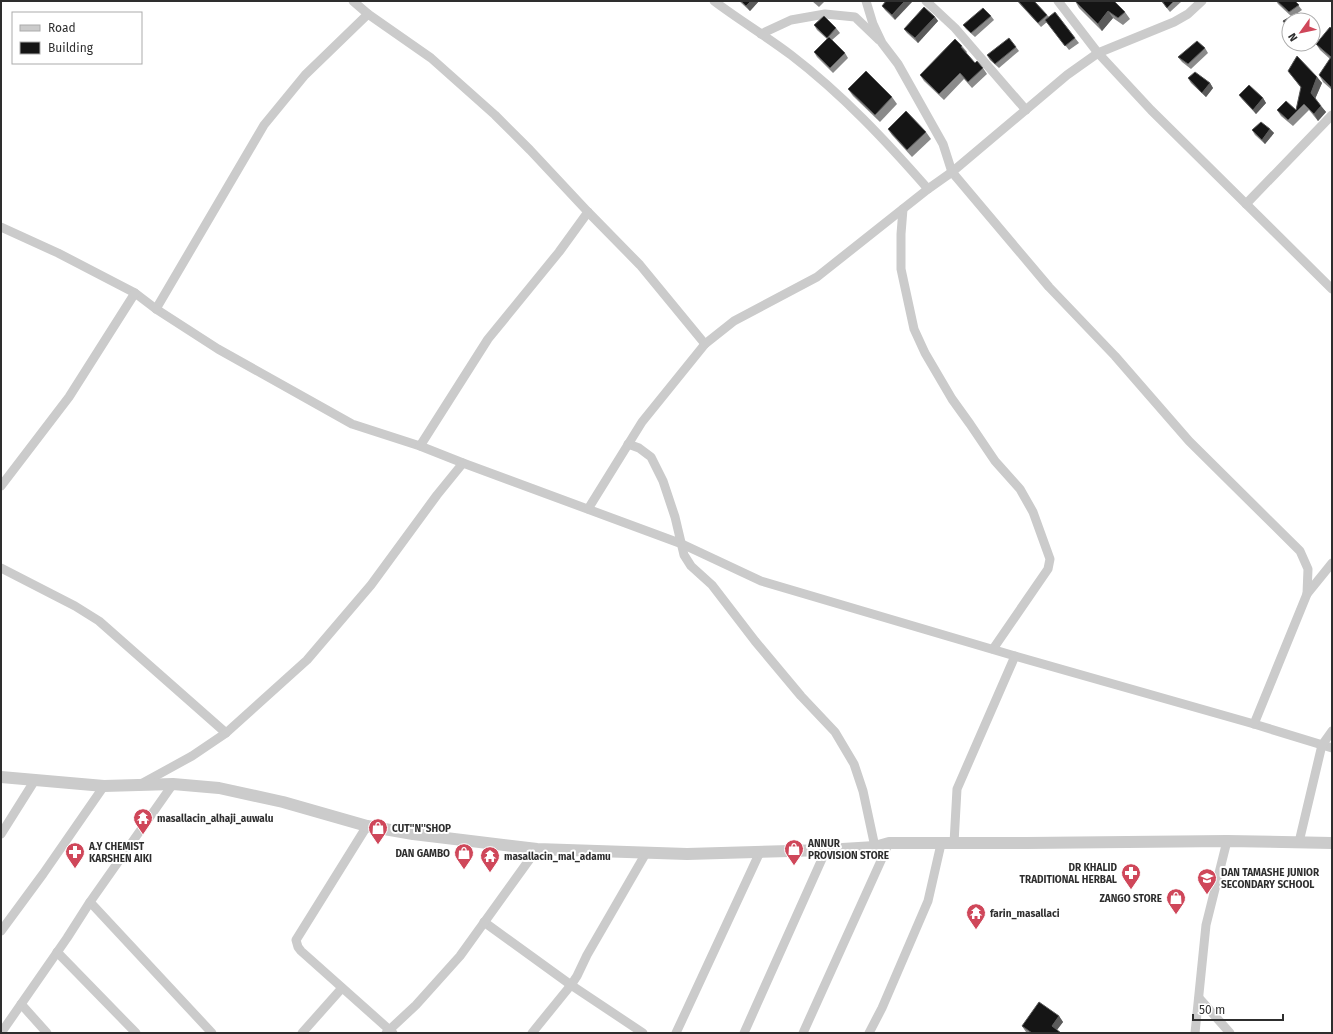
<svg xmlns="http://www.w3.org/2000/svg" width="1333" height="1034" font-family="'Fira Sans',sans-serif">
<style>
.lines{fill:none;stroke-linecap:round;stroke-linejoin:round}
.minor{stroke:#cbcbcb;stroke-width:9}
.tertiary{stroke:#cbcbcb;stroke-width:12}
.wall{fill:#8a8a8a}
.shaded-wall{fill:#5b5b5b}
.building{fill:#151515;stroke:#5b5b5b}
.labels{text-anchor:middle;stroke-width:4;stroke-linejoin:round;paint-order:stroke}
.poi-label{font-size:10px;font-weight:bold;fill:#2e2e2e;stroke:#fff;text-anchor:start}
</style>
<rect width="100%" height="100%" fill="#fff"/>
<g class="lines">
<!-- minor -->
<g class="minor">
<path d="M353,1L368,14L431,58L495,115L530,150L588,212L640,265L705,344"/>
<path d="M714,1C739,20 766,36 791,55C842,94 886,141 928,189"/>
<path d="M866,1L873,24L882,43L898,64L943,144L952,172L1049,287L1115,356L1189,441L1300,551L1308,569L1307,594"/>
<path d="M926,1L955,28L1026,110"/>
<path d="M1058,1L1098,53L1151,110L1332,289"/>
<path d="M761,34L791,20L825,14L855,17L879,40"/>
<path d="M1246,204L1332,115"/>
<path d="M903,209L901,234V269L914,329L925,353L952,399L970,424L995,461L1020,489L1033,512L1050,559L1048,569L993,649"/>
<path d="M1,227L58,253L135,293L156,309L218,349L352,424L420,446L463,463L682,544L761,581L1015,656L1254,724L1332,748"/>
<path d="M156,309L264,125L305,75L368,14"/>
<path d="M628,444L639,448L651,457L663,481L675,517L684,555L691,566L712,585L755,641L801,696L835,732L854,764L863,791L875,847"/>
<path d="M420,446L488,339L559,252L588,212"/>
<path d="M1,486L69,397L135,293"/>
<path d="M588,509L642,422L705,344L734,321L817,277L928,189L952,172L1067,75L1098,53L1174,22L1188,14L1202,1"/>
<path d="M1,568L75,606L99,621L226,733"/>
<path d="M1254,724L1307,594L1332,563"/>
<path d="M141,784L192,756L226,733L307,660L371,585L437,495L463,463"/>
<path d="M367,826L296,940L298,947L301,951L393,1033"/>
<path d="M1,834L35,780"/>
<path d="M1299,842L1322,745L1332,731"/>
<path d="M954,843L957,789L1015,656"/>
<path d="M90,902L212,1033"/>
<path d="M484,922L571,985L643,1033"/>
<path d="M1,931L43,874L104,786"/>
<path d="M57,952L136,1033"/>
<path d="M1199,998L1230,1033"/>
<path d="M21,1004L47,1033"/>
<path d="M1,1033L67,938L90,902L173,784"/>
<path d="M302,1033L342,988"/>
<path d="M386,1033L416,1005L460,956L537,849"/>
<path d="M532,1033L571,985L577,976L587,955L646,853"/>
<path d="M676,1033L760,852"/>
<path d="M744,1033L826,850"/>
<path d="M803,1033L889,843"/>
<path d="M869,1033L882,1008L928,901L941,844"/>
<path d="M1195,1033L1206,925L1227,841"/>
</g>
<!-- tertiary -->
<path class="tertiary" d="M1,777L104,786L173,784L219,788L283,802L367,826L413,834L537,849L687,854L826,850L875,847L889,843H1027L1227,841L1332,843"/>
</g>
<!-- wall -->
<g class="wall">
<path d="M739,1H759L750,11Z"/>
<path d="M812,1H825L819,7Z"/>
<path d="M886,1L895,20L885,10L882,6Z"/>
<path d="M1017,1H1034L1049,17L1075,38L1079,43L1069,50L1047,22L1041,27Z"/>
<path d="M1075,1L1125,12L1130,19L1123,25L1113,18L1102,31L1079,8Z"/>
<path d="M1161,1H1182L1170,12Z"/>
<path d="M1276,1H1295L1302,10L1292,17L1278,4Z"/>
<path d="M991,16L994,20L975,37L966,29L963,25Z"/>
<path d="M935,17L938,21L918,43L907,33L904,29Z"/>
<path d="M814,25L836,28L840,33L832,40L845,53L848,58L833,73L817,57L814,52L827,39L817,30Z"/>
<path d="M1332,29V90L1323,82L1319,75L1330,59L1320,50L1316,44Z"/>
<path d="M962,46L967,52L966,53L975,63L983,68L987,74L972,88L964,79L944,100L924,81L920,75Z"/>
<path d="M1016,47L1019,51L999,68L990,60L987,55Z"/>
<path d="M1205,48L1208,53L1191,69L1182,62L1178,57Z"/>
<path d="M1288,71L1317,77L1322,83L1315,99L1326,112L1318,121L1309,110L1293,126L1281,116L1277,110H1296L1301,88Z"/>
<path d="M1188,78L1210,83L1213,88L1206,97L1191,83Z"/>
<path d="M848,89L892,97L897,104L880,122L853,96Z"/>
<path d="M1239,95L1263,98L1266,103L1256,114L1242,99Z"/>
<path d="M888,129L926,132L931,139L912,157L892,135Z"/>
<path d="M1270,129L1274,133L1265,144L1255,135L1252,130Z"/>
<path d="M1059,1016L1063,1022L1057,1030L1061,1033H1028L1026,1032L1022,1026Z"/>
</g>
<!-- shaded-wall -->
<g class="shaded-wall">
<path d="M751,1H759L750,11L746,6Z"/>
<path d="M905,1H913L895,20L892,15Z"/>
<path d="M1108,11L1113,18L1102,31L1098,24Z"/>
<path d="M935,17L938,21L918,43L915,38Z"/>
<path d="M1317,77L1322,83L1315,99L1311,93Z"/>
<path d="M1210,83L1213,88L1206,97L1202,93Z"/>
<path d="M1263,98L1266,103L1256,114L1253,110Z"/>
<path d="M1321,106L1326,112L1318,121L1314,114Z"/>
<path d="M1270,129L1274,133L1265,144L1262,140Z"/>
<path d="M1059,1016L1063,1022L1056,1031L1052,1026Z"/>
</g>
<!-- building -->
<g class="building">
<path d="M741,1H751L746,6Z"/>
<path d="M886,1H905L892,15L882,6Z"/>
<path d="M1018,1H1034L1047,15L1038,23Z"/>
<path d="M1075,1H1114L1125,12L1118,18L1108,11L1098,24Z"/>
<path d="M1162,1H1174L1167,8Z"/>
<path d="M1277,1H1295L1299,5L1289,12Z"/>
<path d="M924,7L935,17L915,38L904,29Z"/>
<path d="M983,8L991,16L971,33L963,25Z"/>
<path d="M1055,12L1075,38L1065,46L1045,20Z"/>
<path d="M824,16L836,28L827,38L814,25Z"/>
<path d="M1290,17L1295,20H1289V29L1283,21Z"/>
<path d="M1330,27L1332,29V88L1319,75L1331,57L1316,44Z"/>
<path d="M829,37L845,53L830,68L814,52Z"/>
<path d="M1009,38L1016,47L995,64L987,55Z"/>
<path d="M955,39L962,46L961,47L975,63L977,61L983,68L968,82L960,73L939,94L920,75Z"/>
<path d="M1197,41L1205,48L1188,64L1178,57Z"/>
<path d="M1297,56L1317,77L1311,93L1321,106L1314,114L1304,104L1288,120L1277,110L1286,101L1296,110L1301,87L1288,71Z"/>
<path d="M866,71L892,97L875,115L848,89Z"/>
<path d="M1195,72L1210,83L1202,93L1188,78Z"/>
<path d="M1249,85L1263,98L1253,110L1239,95Z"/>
<path d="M906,111L926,132L907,150L888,129Z"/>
<path d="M1261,122L1270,129L1262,140L1252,130Z"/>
<path d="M1039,1002L1059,1016L1052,1026L1061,1033H1032L1022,1026Z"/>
</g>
<!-- icons -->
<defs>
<symbol id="temple-pin" viewBox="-11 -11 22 30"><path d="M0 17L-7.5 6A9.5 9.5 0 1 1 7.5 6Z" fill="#cf475a" stroke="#fff"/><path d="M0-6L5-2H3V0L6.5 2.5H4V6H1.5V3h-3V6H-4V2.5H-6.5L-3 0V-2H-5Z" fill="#fff"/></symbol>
<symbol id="shop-pin" viewBox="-11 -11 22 30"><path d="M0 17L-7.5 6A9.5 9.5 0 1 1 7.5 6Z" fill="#cf475a" stroke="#fff"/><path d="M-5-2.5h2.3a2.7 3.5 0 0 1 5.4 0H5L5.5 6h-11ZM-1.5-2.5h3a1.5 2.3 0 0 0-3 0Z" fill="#fff"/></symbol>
<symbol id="pharmacy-pin" viewBox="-11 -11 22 30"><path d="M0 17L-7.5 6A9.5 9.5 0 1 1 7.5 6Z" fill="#cf475a" stroke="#fff"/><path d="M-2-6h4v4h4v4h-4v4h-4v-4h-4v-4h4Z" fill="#fff"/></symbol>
<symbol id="school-pin" viewBox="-11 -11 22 30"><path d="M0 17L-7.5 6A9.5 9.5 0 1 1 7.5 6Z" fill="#cf475a" stroke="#fff"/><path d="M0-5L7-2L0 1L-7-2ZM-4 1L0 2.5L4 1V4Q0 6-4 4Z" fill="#fff"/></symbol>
</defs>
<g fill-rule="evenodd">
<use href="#temple-pin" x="132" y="807" width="22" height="30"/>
<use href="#shop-pin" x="367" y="817" width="22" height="30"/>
<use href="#shop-pin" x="783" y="838" width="22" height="30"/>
<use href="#pharmacy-pin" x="64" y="841" width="22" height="30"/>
<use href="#shop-pin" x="453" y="842" width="22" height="30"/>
<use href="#temple-pin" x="479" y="845" width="22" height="30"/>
<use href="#pharmacy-pin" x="1120" y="862" width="22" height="30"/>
<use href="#school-pin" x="1196" y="867" width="22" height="30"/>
<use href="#shop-pin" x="1165" y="887" width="22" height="30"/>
<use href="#temple-pin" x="965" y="902" width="22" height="30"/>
</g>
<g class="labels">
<!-- poi labels -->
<g class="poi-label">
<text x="157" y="822">masallacin_alhaji_auwalu</text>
<text x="392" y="832">CUT''N''SHOP</text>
<text x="808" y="847">ANNUR<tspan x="808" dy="12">PROVISION STORE</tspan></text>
<text x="89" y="850">A.Y CHEMIST<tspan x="89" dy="12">KARSHEN AIKI</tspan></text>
<text x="450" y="857" text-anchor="end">DAN GAMBO</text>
<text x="504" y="860">masallacin_mal_adamu</text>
<text x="1117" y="871" text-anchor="end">DR KHALID<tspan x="1117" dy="12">TRADITIONAL HERBAL</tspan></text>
<text x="1221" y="876">DAN TAMASHE JUNIOR<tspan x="1221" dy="12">SECONDARY SCHOOL</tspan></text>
<text x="1162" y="902" text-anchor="end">ZANGO STORE</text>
<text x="990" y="917">farin_masallaci</text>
</g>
</g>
<!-- border -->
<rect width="1333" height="1034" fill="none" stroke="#2e2e2e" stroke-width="4"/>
<!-- legend -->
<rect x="12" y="12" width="130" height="52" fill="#ffffff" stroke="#ababab"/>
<rect x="20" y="25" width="20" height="6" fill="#cbcbcb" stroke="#ababab"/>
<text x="48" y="32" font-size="12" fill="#2e2e2e">Road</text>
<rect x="20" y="42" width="20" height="12" fill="#151515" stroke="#ababab"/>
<text x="48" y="52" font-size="12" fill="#2e2e2e">Building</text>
<!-- north arrow -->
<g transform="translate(1301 32) rotate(237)"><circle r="19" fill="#ffffff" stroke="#ababab"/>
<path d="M0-3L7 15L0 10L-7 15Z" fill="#cf475a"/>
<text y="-6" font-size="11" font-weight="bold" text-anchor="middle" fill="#2e2e2e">N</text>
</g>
<!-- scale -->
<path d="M1193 1014v6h90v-6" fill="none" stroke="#2e2e2e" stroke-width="2"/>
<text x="1199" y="1014" font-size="12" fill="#2e2e2e" stroke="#ffffff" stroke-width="3" paint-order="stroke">50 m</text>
</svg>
